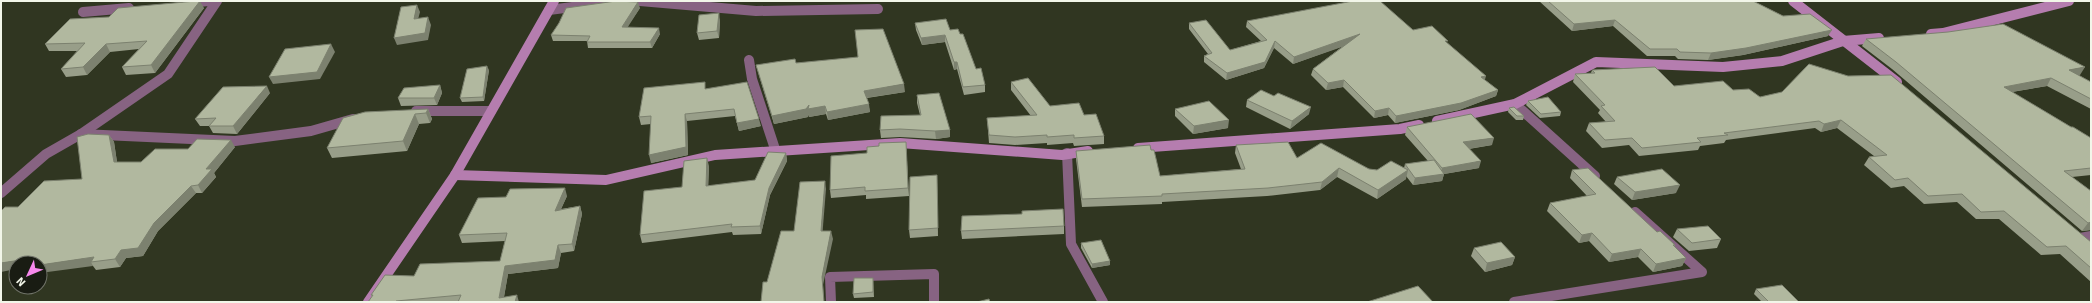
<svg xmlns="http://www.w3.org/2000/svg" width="2092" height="303" font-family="Signika,sans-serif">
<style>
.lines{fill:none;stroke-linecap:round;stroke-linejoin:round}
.street{stroke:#876382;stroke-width:10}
.secondary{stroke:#b57daf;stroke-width:10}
.wall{fill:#989e89}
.shaded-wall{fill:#7c816f}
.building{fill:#b1b89f;stroke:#7c816f}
</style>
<rect width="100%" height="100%" fill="#303621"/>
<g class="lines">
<!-- street -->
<g class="street">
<path d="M640,1L756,11L878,9"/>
<path d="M188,3L209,1"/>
<path d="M549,10L619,1"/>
<path d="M83,12L129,8"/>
<path d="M749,60L752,79L776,152"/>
<path d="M1515,104L1595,176"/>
<path d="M416,111H491"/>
<path d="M81,134L235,141L311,131L353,119"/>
<path d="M1067,153L1071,244L1103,302"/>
<path d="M1,193L46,154L81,134L168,74L217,1"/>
<path d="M2080,238L2091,236"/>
<path d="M831,302L830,277L934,274V302"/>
<path d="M1514,302L1702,272L1635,212"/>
</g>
<!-- secondary -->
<g class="secondary">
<path d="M1793,1L1897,82"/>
<path d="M1931,34L1943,33L2069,1"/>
<path d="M1437,121L1515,104L1596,62L1723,67L1782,61L1843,41L1879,38"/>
<path d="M1138,148L1400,129L1419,125"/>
<path d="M455,175L606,180L715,155L900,143L1062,155L1088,151"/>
<path d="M368,302L455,175L554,1"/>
</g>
</g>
<!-- wall -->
<g class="wall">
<path d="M1539,1H1753L1783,16L1828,36L1743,55L1708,60L1678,59L1675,56H1647L1613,26L1572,31Z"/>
<path d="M204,8L155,73L126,75L122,67L139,49L110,52L87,75L66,77L61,69L77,51H49L45,44L109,17Z"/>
<path d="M640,8L627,27L660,34L652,48H588L587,41H553L551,35Z"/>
<path d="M720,20L719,38L699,40L697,33Z"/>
<path d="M1247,21L1413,30L1447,44L1485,80L1498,90L1496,96L1459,110L1395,123L1388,115L1374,118L1343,87L1326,90L1311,75L1313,69L1343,46L1293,64L1274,48L1264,68L1226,80L1204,62V56L1208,54L1189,29V23L1230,50L1261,41L1246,27Z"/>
<path d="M915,23L950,30L976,69L985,85V92L964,95L957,69L954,70L945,42L922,45L916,30Z"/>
<path d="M1866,39L2080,75H2078L2091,82V109L2047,86L2012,92L2071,127L2091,138V175L2072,177L2091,191V230L2082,231L1892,69L1862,46Z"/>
<path d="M796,63L905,92L867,98L870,112L828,120L826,114L809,117V114L808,117L774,124L758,72L756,65Z"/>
<path d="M1809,64L2091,242V282L2060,254L2041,255L1999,219H1976L1957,202L1924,204L1904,186L1891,188L1864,165L1869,157L1874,156L1837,128L1821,132L1815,128L1726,140L1724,143L1700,146L1698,150L1639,156L1629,145L1602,148L1586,131L1589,123L1606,122L1598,113L1600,110L1573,82L1575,74L1591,73L1592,70L1674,86L1733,90L1760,97L1782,92Z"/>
<path d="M489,70L484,101L462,102L460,98Z"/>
<path d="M1011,82L1050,106L1084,115L1104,136V144L1074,146L1073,143L1047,145V143L1015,145L989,143L987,118L1031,116L1011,90Z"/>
<path d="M440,85L442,93L437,105L401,106L398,98Z"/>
<path d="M707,89L761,126L739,131L735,116L687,121L688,155L651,163V124L641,125L639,117Z"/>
<path d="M270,93L237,134L213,133L209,126H200L195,119Z"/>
<path d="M917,95L950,137L936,139L900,137L881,138L880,130L920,115L917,103Z"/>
<path d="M1274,96L1309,114L1290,129L1246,107L1247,100Z"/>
<path d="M1528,101L1561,112L1560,116L1540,118L1526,105Z"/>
<path d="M1509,108L1524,116L1523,120H1516L1508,112Z"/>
<path d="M428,109L432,119L430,123L419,124L407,151L332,158L327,148Z"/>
<path d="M1175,109L1228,128L1193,134L1175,116Z"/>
<path d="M1407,127L1492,145L1469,149L1479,168L1444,174L1442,181L1413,185L1406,176V179L1377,199L1337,177L1320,190L1267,196L1162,202V204L1082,207L1076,159V151L1151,150L1160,176L1241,169L1235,153L1236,145L1297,158L1377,170L1404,168L1405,164L1428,161L1405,135Z"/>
<path d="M109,135L114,142L117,162H141L188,149L235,147L214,173L216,177L202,193H196L158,231L143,256L126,258L120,267L96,270L93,266L18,207L82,179Z"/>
<path d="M906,142L909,196L866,199V195L831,198L830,190L867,153L879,146Z"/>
<path d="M786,153L787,161L770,195L761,234L733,235L732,232L642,243L640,235L682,187L709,166L708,186L755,180Z"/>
<path d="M1572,170L1675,245L1674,247L1686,258L1682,266L1653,272L1638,257L1609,262L1589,241L1579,243L1547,211L1550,203L1587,196L1570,178Z"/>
<path d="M1617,177L1676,193L1632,200L1614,184Z"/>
<path d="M937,182L938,236L910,238L909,230Z"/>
<path d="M567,196L561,209L580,206L582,214L574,251L561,253L558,268L508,274L504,297L519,302H368L372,297L371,295L414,276L500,261L505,241L462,243L459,235Z"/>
<path d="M1022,214L1064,226V234L962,239L961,231Z"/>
<path d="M1677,229L1721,239L1717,248L1689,251L1673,237Z"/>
<path d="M1081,243L1110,265L1092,268L1081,248Z"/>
<path d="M1474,248L1515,257L1512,265L1485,272L1471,256Z"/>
<path d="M873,278L874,297L854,298L853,294Z"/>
<path d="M1756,289L1799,302H1762L1754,294Z"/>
</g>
<!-- shaded-wall -->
<g class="shaded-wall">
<path d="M200,1L204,8L155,73L151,65Z"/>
<path d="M638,2L640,8L624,33L622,27Z"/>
<path d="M417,5L420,12L416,27L414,19Z"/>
<path d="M719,13L720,20L719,38L717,31Z"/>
<path d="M428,17L431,25L428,40L397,45L394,38Z"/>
<path d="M1615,20L1613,26L1572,31L1574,24Z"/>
<path d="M659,28L660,34L652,48L650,42Z"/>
<path d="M1832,30L1828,36L1743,55L1708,60L1711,53Z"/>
<path d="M1360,34L1359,41L1293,64L1294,57Z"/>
<path d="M945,35V42L922,45L921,38Z"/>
<path d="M1275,41L1274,48L1264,68L1226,80L1227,73Z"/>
<path d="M106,44L110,52L87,75L83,67Z"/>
<path d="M331,44L335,52L320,79L273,84L269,77Z"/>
<path d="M954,62H957V69L954,70Z"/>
<path d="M487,66L489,70L484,101L483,97Z"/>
<path d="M2085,67L2080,75L2064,78L2069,70Z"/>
<path d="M1486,76L1484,83L1481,77Z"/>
<path d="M2051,78L2047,86L1999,94L2004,87Z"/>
<path d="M1344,80L1343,87L1326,90L1328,83Z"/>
<path d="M904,84L905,92L865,98L864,91Z"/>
<path d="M440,85L442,93L437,105L434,98Z"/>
<path d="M267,86L270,93L237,134L233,126Z"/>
<path d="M1498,90L1496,96L1459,110L1395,123L1396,116Z"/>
<path d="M869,104L870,112L828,120L827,112Z"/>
<path d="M809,105L825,106L826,114L809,117V114L808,117L774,124L772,116Z"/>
<path d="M1311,107L1309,114L1290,129L1292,121Z"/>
<path d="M1389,108L1388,115L1374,118L1375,111Z"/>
<path d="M428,109L432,119L430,123L426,113Z"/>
<path d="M415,114L419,124L407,151L403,141Z"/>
<path d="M685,114L687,121L688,155L651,163L649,155Z"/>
<path d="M759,119L761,126L739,131L737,123Z"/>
<path d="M1229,120L1228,128L1193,134L1194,126Z"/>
<path d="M1841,120L1837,128L1821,132L1824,124Z"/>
<path d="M950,130V137L936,139L935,131Z"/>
<path d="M109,135L114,142L118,169L114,162Z"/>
<path d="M1494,138L1492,145L1461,150L1463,142Z"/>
<path d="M231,140L235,147L214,173L216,177L202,193L198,185L206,169Z"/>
<path d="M786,153L787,161L770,195L761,234L760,226L769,188Z"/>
<path d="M707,158L709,166L708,194L706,186Z"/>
<path d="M1481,161L1479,168L1444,174L1442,181L1413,185L1415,178L1441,174L1442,168Z"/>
<path d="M1339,168L1337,177L1320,190L1322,182Z"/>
<path d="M1408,170L1406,179L1377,199L1378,190Z"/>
<path d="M825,181L826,189L822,239L821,231Z"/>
<path d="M1680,185L1676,193L1632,200L1635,192Z"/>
<path d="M191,186L196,193L158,231L143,256L126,258L120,267L115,259L121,250L154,223Z"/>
<path d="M565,188L567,196L557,218L555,211Z"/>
<path d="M580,206L582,214L574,251L572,244Z"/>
<path d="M2091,222V229L2090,230L2082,231L2088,223Z"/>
<path d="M831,231L833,239L823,285L824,302L822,277Z"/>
<path d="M1592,233L1589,241L1579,243L1582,235Z"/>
<path d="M558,245L561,253L558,268L508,274L503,302L499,298L505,266Z"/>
<path d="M1641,249L1638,257L1609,262L1612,254Z"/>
<path d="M94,257L91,262L93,266L40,273V265Z"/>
<path d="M1515,257L1512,265L1485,272L1487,263Z"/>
<path d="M1686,258L1682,266L1653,272L1656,264Z"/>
<path d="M27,259L31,263H16V269L1,272V263Z"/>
<path d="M1110,261V265L1092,268V264Z"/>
<path d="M517,295L519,302H515Z"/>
</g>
<!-- building -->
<g class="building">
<path d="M196,1H200L151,65L122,67L147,41L106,44L83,67L61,69L85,43L45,44L70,19L109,17L118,8Z"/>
<path d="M616,1L638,2L622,27L659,28L650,42H587L590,36L551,35L559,23L566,8Z"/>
<path d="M1353,1H1380L1413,30L1432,26L1448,41H1445L1486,76L1481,77L1498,90L1461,103L1396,116L1389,108L1375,111L1344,80L1328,83L1313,69L1360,34L1294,57L1275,41L1265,62L1227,73L1204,56L1212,53L1189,23L1206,20L1230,50L1267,40L1247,21Z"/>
<path d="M1548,1H1753L1783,16L1810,14L1832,30L1746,48L1711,53L1680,52L1677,49H1650L1615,20L1574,24Z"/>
<path d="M417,5L414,19L428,17L425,33L394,38L401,7Z"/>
<path d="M719,13L717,31L697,33L699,15Z"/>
<path d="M946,19L950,30L958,29L960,34H963L976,69L981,68L985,85L963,87L957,62H954L945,35L921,38L915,23Z"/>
<path d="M2003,24L2085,67L2069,70L2091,82V99L2051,78L2004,87L2071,127H2073L2091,138V168L2064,171L2091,191V222L2088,223L1896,62L1866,39L1948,32Z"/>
<path d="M883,29L904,84L864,91L869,104L827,112L825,106L808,109L809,105L806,109L772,116L756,65L795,59L796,63L858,57L855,30Z"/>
<path d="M331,44L317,72L269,77L285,49Z"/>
<path d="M1809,64L1848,76L1891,75L2091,242V268L2066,246L2047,247L2004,211L1981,212L1962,194L1928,196L1908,178L1895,180L1869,157L1887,155L1841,120L1824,124L1819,121L1724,133L1728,135L1697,138L1701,142L1642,148L1632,138L1605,140L1589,123L1615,121L1601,106L1605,105L1575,74L1595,73L1592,70L1655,67L1674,86L1723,81L1733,90L1749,89L1760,97L1782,92Z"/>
<path d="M487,66L483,97L460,98L467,69Z"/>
<path d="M1028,78L1050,106L1079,103L1084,115L1096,114L1104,136L1074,138V135L1047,137V135L1015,137L989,135L987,118L1037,115L1011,82Z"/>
<path d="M705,82V89L747,82L759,119L737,123L734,109L685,114L686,147L649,155L651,116L639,117L644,88Z"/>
<path d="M440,85L434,98H398L404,88Z"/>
<path d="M267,86L233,126H209L216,118L195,119L223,87Z"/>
<path d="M1261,90L1274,96L1278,93L1311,107L1292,121L1247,100Z"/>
<path d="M939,93L950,130L935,131L900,129L880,130L881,116L921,115L917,95Z"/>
<path d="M1548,97L1561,112L1541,114L1528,101Z"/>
<path d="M1209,101L1229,120L1194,126L1175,109Z"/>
<path d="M1514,107L1524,116H1517L1509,108Z"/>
<path d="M428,109L426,113L415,114L403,141L327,148L343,118L365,112Z"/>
<path d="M1471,114L1494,138L1463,142L1481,161L1442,168L1407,127Z"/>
<path d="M88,134L109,135L114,162H141L155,149H188L197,139L231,140L206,169H212L198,185L191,186L154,223L138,248L121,250L115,259L91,262L94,257L40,265V263H25L27,259L1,263V211L5,207H18L44,181L82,179L77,137Z"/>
<path d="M906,142L908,188L865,191V187L830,190L831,156L867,153V147L879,146V143Z"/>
<path d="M1288,142L1297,158L1321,143L1369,169L1377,170L1391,161L1408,170L1378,190L1339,168L1322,182L1268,188L1162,194V196L1082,199L1076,151L1150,145L1151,150H1154L1160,176L1245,169L1236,145Z"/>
<path d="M768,152L786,153L769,188L760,226L731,227L732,224L640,235L644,191L682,187L684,161L707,158L706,186L755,180Z"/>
<path d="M1434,160L1444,174L1415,178L1405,164Z"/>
<path d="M1588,168L1657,232L1660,231L1675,245H1673L1686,258L1656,264L1641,249L1612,254L1592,233L1582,235L1550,203L1596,194L1572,170Z"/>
<path d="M1662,169L1680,185L1635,192L1617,177Z"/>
<path d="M937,175L938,228L909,230L910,177Z"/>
<path d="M825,181L821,231H831L822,277L824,302H761L763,282H767L781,231H794L800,182Z"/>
<path d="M565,188L555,211L580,206L572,244L558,245L555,260L505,266L499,298L517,295L515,302H458L461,295L396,301L395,302H368L373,295H371L385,275L414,276L420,264L500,261L507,233L459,235L478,198L506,197L510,189Z"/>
<path d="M1063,209L1064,226L961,231L962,216L1022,214V211Z"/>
<path d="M1708,226L1721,239L1692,243L1677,229Z"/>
<path d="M1101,240L1110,261L1092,264L1081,243Z"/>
<path d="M1501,242L1515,257L1487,263L1474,248Z"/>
<path d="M854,278H873V292L853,294Z"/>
<path d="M1782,285L1799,302H1769L1756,289Z"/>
<path d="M1418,286L1433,302H1367Z"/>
<path d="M989,299L990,302H977Z"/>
</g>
<!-- border -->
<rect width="2092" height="303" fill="none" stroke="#f2f6e9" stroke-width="4"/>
<!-- north arrow -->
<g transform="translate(28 275) rotate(226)"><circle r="19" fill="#191c13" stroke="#707369"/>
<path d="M0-3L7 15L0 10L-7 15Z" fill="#f688ec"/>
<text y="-6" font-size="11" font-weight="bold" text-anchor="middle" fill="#f2f6e9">N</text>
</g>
</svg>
